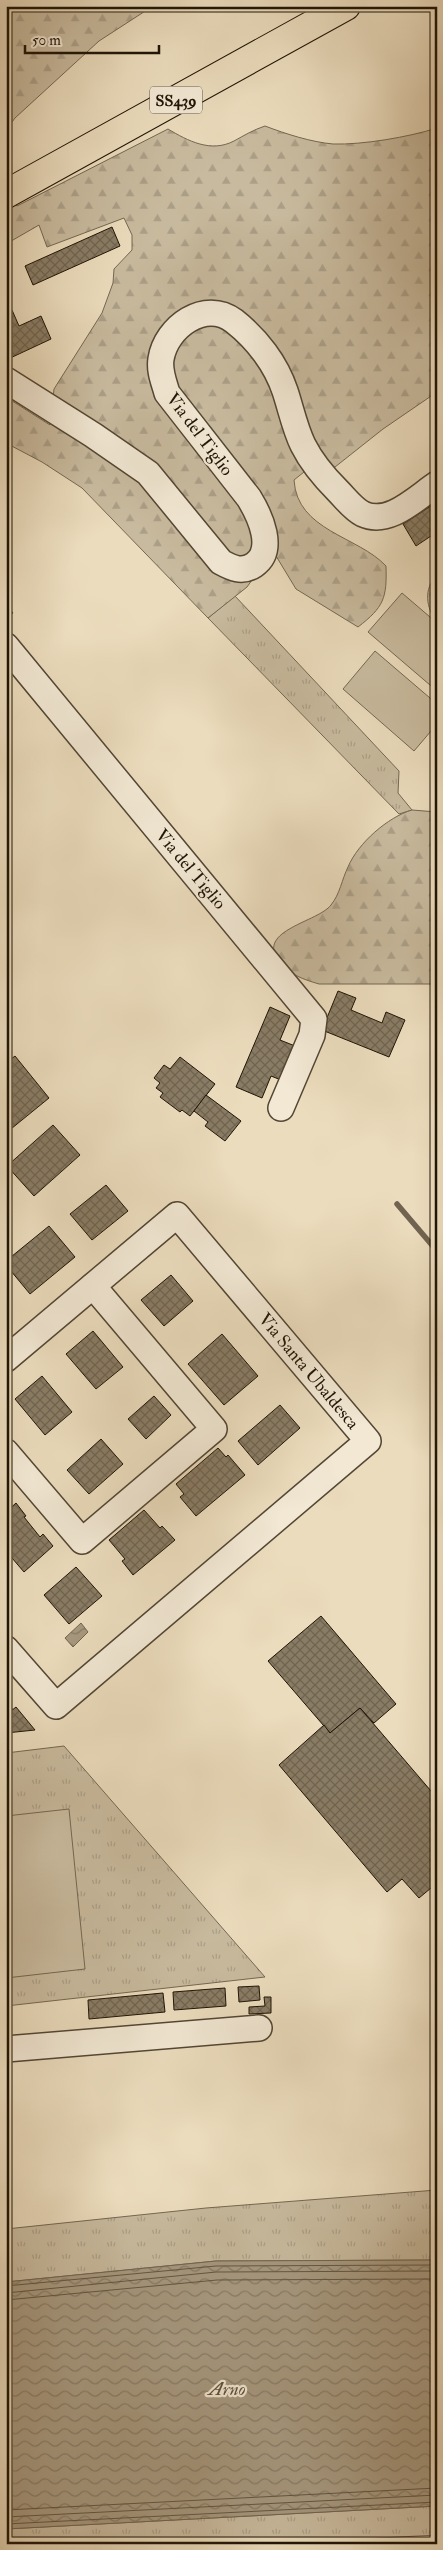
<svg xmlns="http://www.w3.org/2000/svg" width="443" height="2550" font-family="'IM FELL Double Pica',serif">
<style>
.grass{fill:url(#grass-tufts);stroke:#746752}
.forest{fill:url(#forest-firs);stroke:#746752}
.pitch{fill:#c8ba9e;stroke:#746752}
.water{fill:url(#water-waves);stroke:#70634f}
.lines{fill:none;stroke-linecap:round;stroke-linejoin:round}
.shore{stroke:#625642;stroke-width:1}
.stream{stroke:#70634f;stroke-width:5.5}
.building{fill:url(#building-cross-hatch);stroke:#1f1406}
.minor-casing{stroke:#524634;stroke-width:28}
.major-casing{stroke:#1f1406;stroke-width:30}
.minor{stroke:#f2e8d4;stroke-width:25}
.major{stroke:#ebdcbd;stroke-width:28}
.labels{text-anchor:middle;stroke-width:4.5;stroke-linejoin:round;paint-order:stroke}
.shield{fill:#f2e8d4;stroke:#5e5444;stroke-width:1}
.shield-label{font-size:16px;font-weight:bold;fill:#1f1406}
.street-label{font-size:18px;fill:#1f1406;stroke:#f2e8d4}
.water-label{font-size:19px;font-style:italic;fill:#5c4f3c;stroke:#f2e8d4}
</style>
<defs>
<pattern id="grass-tufts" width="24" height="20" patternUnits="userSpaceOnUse" patternTransform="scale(1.25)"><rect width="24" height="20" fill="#c8ba9e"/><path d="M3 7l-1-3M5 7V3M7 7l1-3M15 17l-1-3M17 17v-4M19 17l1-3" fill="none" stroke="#ab9f87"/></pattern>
<pattern id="forest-firs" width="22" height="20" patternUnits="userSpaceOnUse" patternTransform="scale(1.25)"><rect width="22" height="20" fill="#c8ba9e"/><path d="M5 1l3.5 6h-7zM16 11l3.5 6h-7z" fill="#ab9f87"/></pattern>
<pattern id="water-waves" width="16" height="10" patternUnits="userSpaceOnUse" patternTransform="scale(1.25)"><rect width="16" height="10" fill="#a6987f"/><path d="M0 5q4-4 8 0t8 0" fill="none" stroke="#877b66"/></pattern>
<pattern id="building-cross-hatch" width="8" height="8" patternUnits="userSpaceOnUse" patternTransform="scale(1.25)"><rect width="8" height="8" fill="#897c65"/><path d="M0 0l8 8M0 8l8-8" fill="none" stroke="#6f6451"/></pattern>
</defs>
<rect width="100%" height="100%" fill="#ebdcbd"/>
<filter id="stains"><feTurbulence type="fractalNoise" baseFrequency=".004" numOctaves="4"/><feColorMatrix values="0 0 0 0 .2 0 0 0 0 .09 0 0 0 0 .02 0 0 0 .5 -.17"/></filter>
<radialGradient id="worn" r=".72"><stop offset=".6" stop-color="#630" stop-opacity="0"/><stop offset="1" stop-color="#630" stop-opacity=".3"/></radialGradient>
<!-- grass -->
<g class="grass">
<path d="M235,596L399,771L398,793L412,810L399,814L208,618Z"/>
<path d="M64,1746L265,1977L6,2006V1753Z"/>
<path d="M437,2190V2260L216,2261L6,2282V2229L206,2208Z"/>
<path d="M437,2506V2535L266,2544H6V2529Z"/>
</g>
<!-- forest -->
<g class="forest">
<path d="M6,6H153L99,41L15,118L6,130Z"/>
<path d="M265,126C286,134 311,142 333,144C362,145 409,137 437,128V392L383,429L335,467L304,472L294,480C297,531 358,536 386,566C387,598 384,607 358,627L296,589L273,551L247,587L208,618L82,488L42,462L6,443V397L50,425L54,389L102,313L113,283L114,269L132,250V235L124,218L47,247L39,225L6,244V192L17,206L168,129C188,141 211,153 234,141C245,135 253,130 265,126Z"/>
<path d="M437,575V622C426,608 423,589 437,575Z"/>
<path d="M412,810L437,812V984H319C302,979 288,974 278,960C257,930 318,922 331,905C340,894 342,879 348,867C358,843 388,817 412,810Z"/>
</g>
<!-- pitch -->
<g class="pitch">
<path d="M402,593L437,623V691L368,632Z"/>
<path d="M375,651L437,704V724L414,751L343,689Z"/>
<path d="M69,1809L85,1969L6,1978V1816Z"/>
</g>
<!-- water -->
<g class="water">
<path d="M81,1623L88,1632L73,1647L65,1638Z"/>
<path d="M437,2260V2506L6,2529V2282L216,2261Z"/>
</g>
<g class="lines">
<!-- shore -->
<g class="shore">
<path d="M6,2286L216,2266L437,2265"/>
<path d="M6,2293L216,2272L437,2271"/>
<path d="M6,2300L217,2280L437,2279"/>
<path d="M6,2510L437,2488"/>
<path d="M6,2517L437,2495"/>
<path d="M6,2524L437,2502"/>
</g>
<!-- stream -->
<path class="stream" d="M397,1204L437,1251"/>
</g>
<!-- building -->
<g class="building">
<path d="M112,227L120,246L33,285L25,266Z"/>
<path d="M12,310L19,326L41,316L51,339L6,360V313Z"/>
<path d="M437,502V532L416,546L403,524Z"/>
<path d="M6,605L13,613L6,618Z"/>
<path d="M338,991L356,998L351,1010L382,1023L386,1012L405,1020L389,1057L322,1030Z"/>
<path d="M270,1007L290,1016L280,1040L295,1046L281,1080L271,1076L262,1098L236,1087Z"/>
<path d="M15,1056L49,1098L6,1133V1063Z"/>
<path d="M180,1057L215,1084L190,1116L182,1110L180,1112L160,1097L163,1093L156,1088L160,1083L154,1078L164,1065L170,1069Z"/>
<path d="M206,1095L241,1121L225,1141L205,1126L208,1122L194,1111Z"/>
<path d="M53,1125L80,1155L34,1196L7,1166Z"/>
<path d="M106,1185L128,1211L92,1240L70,1214Z"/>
<path d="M49,1226L75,1257L30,1294L6,1265V1261Z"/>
<path d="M171,1275L193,1301L164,1326L141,1300Z"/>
<path d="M93,1331L123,1367L96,1389L66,1354Z"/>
<path d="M222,1334L258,1376L224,1405L188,1364Z"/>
<path d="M42,1376L72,1412L45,1435L15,1399Z"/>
<path d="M154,1396L171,1415L146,1439L128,1419Z"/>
<path d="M280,1405L300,1428L258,1465L238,1441Z"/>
<path d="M101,1439L123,1464L89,1494L67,1470Z"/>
<path d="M218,1448L226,1457L228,1455L245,1475L196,1516L180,1497L184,1494L176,1484Z"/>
<path d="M16,1503L26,1516L24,1517L40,1537L43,1534L53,1546L24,1572L6,1551V1512Z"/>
<path d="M144,1510L160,1528L162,1526L175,1540L133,1575L122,1561L125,1559L109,1540Z"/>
<path d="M76,1567L102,1596L69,1624L44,1595Z"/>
<path d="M321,1616L396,1704L374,1723L360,1708L330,1733L268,1661Z"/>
<path d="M6,1701L13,1710L6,1715Z"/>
<path d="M16,1707L35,1730L6,1733V1715Z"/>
<path d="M360,1708L437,1798V1883L419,1898L402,1879L387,1892L279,1765L324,1725L330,1733Z"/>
<path d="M259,1986L260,2000L239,2002L238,1987Z"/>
<path d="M225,1988L226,2006L174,2010L173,1992Z"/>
<path d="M163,1993L165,2012L89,2019L88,2000Z"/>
<path d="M264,1997H271V2013L249,2014V2007L265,2006Z"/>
</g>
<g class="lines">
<defs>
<g id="minor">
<path d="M6,380L93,435L148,473L221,562C232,568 242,573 254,565C276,550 260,516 249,498L167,393C164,382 159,371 161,359C166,327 205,299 234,321C257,339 276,364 285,391C291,409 295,429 303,445C312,463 324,477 338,491C345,498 353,509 363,514C389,526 416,498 437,484"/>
<path d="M6,646L314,1019L312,1035L281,1108"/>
<path d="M6,1359L177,1215L368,1441L56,1706L6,1649"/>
<path d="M6,1452L82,1541L214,1429L93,1286"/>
<path d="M6,2049L259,2028"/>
</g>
<path id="major" d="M6,194L346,6"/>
</defs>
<!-- minor casing -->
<use href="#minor" class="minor-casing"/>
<!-- major casing -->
<use href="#major" class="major-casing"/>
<!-- minor -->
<use href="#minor" class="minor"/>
<!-- major -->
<use href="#major" class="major"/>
</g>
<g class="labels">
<!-- shield labels -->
<rect class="shield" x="150" y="86.5" width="52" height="27" rx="4"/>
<g class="shield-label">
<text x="176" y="106">SS439</text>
</g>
<!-- street labels -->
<g class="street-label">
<text transform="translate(200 434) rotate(53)" y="6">Via del Tiglio</text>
<text transform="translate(191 869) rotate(50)" y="6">Via del Tiglio</text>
<text transform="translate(309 1371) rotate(50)" y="6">Via Santa Ubaldesca</text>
</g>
<!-- water labels -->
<g class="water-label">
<text x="227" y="2395">Arno</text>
</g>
</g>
<!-- margin -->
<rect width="443" height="2550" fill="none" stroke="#ebdcbd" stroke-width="25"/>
<rect x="8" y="8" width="428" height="2535" fill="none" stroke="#1f1406" stroke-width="2.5"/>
<rect x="12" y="12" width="418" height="2525" fill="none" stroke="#1f1406"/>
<!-- scale -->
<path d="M25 45v8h134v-8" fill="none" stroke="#1f1406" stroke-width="2.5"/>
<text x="32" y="45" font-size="15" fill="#1f1406" stroke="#f2e8d4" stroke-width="4" paint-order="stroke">50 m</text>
<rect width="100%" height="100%" filter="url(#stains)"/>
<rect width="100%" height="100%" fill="url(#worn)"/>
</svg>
